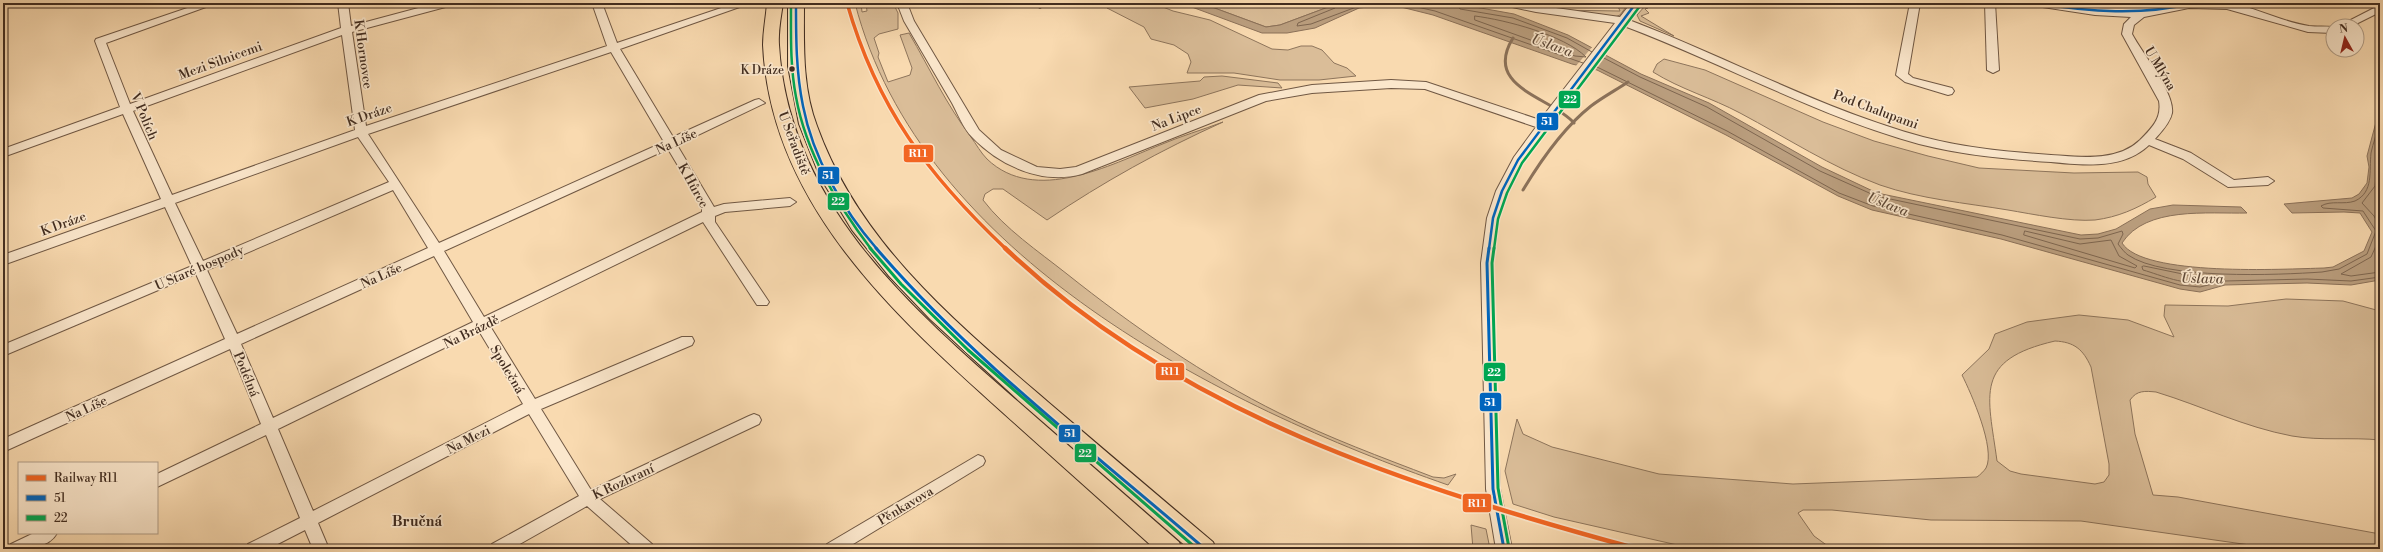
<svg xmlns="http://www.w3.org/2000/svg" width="2383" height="552" font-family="'Libre Bodoni',serif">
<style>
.green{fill:#dabd98;stroke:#8e755c;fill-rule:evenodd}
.water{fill:#bb9f7f;stroke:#8b7159}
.pier{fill:#f9dab0}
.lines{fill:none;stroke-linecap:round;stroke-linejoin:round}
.shore{stroke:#7e6650;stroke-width:1}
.stream{stroke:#8b7159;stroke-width:3}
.minor-casing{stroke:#705844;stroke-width:2}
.highway-casing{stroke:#422d20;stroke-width:2}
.minor{fill:#fbe7cc;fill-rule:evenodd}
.highway{fill:#f9dab0;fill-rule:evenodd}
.bus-1-far1-casing{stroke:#fbe7cc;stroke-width:5}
.bus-1-casing{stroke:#fbe7cc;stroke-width:6}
.bus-2-far1-casing{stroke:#fbe7cc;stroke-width:5}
.bus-2-casing{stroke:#fbe7cc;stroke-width:6}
.bus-1-far1{stroke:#0065bd;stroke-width:2.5}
.bus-1{stroke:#0065bd;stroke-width:3}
.bus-2-far1{stroke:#00a651;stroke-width:2.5}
.bus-2{stroke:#00a651;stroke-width:3}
.rail-1-far1-casing{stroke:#fbe7cc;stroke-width:6}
.rail-1-casing{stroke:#fbe7cc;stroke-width:8}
.rail-1-far1{stroke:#f26522;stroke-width:3.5}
.rail-1{stroke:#f26522;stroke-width:4.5}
.bus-dot{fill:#422d20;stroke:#fbe7cc;stroke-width:1.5}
.labels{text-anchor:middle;stroke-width:3.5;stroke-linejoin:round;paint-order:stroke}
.bus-label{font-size:12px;fill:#422d20;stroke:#fbe7cc;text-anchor:end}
.street-label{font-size:13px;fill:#422d20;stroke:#fbe7cc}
.water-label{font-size:14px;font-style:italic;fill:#604a38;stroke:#fbe7cc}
.neighbourhood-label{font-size:14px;font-weight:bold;fill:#422d20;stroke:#fbe7cc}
.line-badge{stroke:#fbe7cc;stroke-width:1.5}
.badge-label{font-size:11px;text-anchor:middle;font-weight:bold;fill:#fff}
</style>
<rect width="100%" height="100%" fill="#f9dab0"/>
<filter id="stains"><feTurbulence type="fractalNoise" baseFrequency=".005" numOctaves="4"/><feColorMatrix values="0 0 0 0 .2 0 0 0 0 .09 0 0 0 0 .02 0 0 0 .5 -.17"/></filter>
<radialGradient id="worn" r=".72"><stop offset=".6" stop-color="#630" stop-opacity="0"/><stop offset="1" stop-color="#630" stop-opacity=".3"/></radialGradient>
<!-- green -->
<g class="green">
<path d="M855,3H861L862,12L867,11L866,3H893L898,13V29L879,34L874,38L879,53L878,57L888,82L910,75L912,68L900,35L909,33C930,69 946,104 971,137C976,144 981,153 987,159C1035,205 1110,165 1160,145C1181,136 1202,130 1223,122C1161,150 1103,182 1047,220L1003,189H993L985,194L983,200C1005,229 1038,251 1067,274C1131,325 1206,377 1279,413C1329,438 1381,457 1433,477L1444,478L1456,474L1448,485C1221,406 920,256 855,3Z"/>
<path d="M1117,3H1153L1173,11L1210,20L1272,49L1288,50L1301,46H1312L1322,50L1334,63L1347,68L1356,76L1319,80H1280L1234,73H1187L1191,62L1188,54L1174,45L1151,39L1144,27L1107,8Z"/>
<path d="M1201,3H1339L1280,25L1266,27Z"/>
<path d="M1514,3L1553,10L1620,11L1617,4L1629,3L1620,15L1615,17L1551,11Z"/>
<path d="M1645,6L1648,8L1645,9L1649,13L1641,16L1674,36L1640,21L1637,15Z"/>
<path d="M1664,59L1705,70L1823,122L1874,141L1928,156L1979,168L2074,173L2138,172L2147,177L2148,184L2156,197C2136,209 2118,217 2095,220C2070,222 2032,214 2008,210C1966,203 1920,199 1880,185C1831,167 1787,138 1740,113C1712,98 1680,89 1653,72L1657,64Z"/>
<path d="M1222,76L1278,83L1282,88L1238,85L1193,99L1145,108L1129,87L1200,81L1204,77Z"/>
<path d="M2286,299L2343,301L2380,311V440C2351,437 2321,441 2292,436C2244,427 2202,406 2156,392C2145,391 2137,390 2130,400L2135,434L2153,495L2178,497L2380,534V549H2278L2081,521L1931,520L1832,510H1803L1798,513L1814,536L1832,549H1695L1554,517L1513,504L1505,471L1517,419L1523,434L1552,447L1659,474L1793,484L1977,477C1980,475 1984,471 1986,468C1996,449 1971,393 1962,375L1989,349L1995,334L2027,322L2079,315L2128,320L2174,337L2164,316L2165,305L2228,306ZM2055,341C2074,342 2083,349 2091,367L2109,464V475L2104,482L2095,484L2021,474L2010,471L1997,461C1988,394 1973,360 2055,341Z"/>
<path d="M1471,525L1486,529L1490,549H1473Z"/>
</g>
<!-- water -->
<path class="water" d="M1181,3H1201L1266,27L1280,25L1339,3H1453L1514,14L1568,35L1641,74L1709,103L1822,167L1877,193L2081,235L2098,234L2116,229L2150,209L2173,205L2241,207L2247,213C2208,214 2146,206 2122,243C2143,277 2285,269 2324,268L2333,267L2364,251L2372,232L2360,213L2344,212L2292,213L2284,204L2352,198L2359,194L2367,183L2369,167L2367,156L2380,107V280L2351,285L2307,283L2225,285L2200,292L2180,289L2001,239L1872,210L1838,196L1726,135L1597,70L1572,64L1433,15L1401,7L1378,6L1359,8L1315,28L1287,33H1262Z"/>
<!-- pier -->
<path class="pier" d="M1593,46L1608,53L1594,72L1575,67Z"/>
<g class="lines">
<!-- shore -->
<g class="shore">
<path d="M1338,3L1335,8L1298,23L1297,26L1311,24L1367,3"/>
<path d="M1399,3L1435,11L1583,63"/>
<path d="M1457,3L1460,9L1513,18L1567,38L1592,52"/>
<path d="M1475,16C1506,20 1564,35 1586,57L1575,56L1475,20Z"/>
<path d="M1602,57L1640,77L1707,107L1820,171L1876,196L2080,239L2098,238L2122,231L2123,234L2118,244C2121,248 2125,253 2128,255C2164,280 2278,275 2322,272L2339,269L2367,254L2376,231L2363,211L2323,208L2321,206C2331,200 2344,205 2355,201C2374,192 2369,171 2371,153C2373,143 2377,133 2380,123"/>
<path d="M1595,66L1727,131L1839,193L1873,206L2002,235L2180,285L2200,287L2225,281L2307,279L2351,281L2380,277"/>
<path d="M2380,142L2375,186L2362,203L2374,216L2380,227"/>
<path d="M2025,231L2080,244L2111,240L2119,256L2137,266L2135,268L2024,235Z"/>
<path d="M2380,237L2371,257L2341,274L2351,276L2380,272"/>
<path d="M2144,266L2202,278L2204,280C2186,287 2161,275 2143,270L2142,267Z"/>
</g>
<!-- stream -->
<g class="stream">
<path d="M1513,38C1482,88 1552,97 1574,123"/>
<path d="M1523,190C1541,160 1563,128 1591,106C1603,97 1616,90 1628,82"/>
</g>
<defs>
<g id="minor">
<path d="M202,3H217L106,43L130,104L341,28L338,3H348L351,26L437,3H454L453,5L352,32L366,126L607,46L592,3H602L617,43L736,3H751L620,49L673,137L755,100L759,99L765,103L677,145L714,207L724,204L790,198L796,202L790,206L725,212L715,216V222L767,299L769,302L767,305H757L703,222L490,326L535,399L682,337H692L694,341L692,345L541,409L591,490L749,416L754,414L759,416L761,420L759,424L600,499L652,544L655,549H636L587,506L511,549H489L492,544L579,496L529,414L318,523L329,549H313L305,530L268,549H245L248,544L300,518L266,435L157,487V474L261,424L230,349L3,452V439L225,339L196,274L3,356V345L192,266L165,207L3,265V255L161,199L123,114L3,157V149L120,107L95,41L96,39ZM342,35L355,130L172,195L133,111ZM611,52L664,142L439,243L368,134ZM358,137L389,182L203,261L175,203ZM668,149L702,206V212L484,317L444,251ZM393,190L428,248L237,334L207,270ZM434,256L473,322L273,418L241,344ZM479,331L523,404L313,511L278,429Z"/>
<path d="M897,3H907L914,21L979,130L1001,150L1037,167L1060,169L1076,167L1259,95L1312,85L1391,80L1426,82L1540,120L1615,23L1536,12L1503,5L1502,3H1520L1620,17L1631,3H1641L1629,20C1727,57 1821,109 1923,137C1965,148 2008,152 2051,155C2081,157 2117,162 2140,140C2152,128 2162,118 2159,101L2122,34L2124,24L2131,17L2095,15L2036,6L2031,3C2065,3 2099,11 2134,11C2166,10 2197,0 2230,3C2257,8 2282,22 2309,26C2317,27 2325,26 2333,27V33L2308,32L2227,9L2189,8L2144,17L2134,25L2132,34C2142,53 2175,93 2172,113C2170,123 2161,132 2155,139L2191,153L2234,180L2268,177L2274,181L2268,185L2228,187L2183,159L2149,145C2123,170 2083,165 2051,162C2006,159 1962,155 1919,144C1817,116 1723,63 1624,26L1523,161L1508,191L1499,218L1493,263L1498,439L1500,489L1512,549H1496L1486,489L1481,263L1487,218L1496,191L1514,157L1536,127L1425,89L1391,88L1312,93L1266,101L1082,174C1042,185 1000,166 972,137C963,128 958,114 952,103C936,76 920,48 904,21Z"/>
<path d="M1031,3H1044L1045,5L1040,8Z"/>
<path d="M1910,3H1920L1908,74L1913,78L1952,88L1954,91L1952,94L1948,95L1905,82L1896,75Z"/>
<path d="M1985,3H1995L1999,70L1993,73L1987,70Z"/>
<path d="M2380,5V12L2352,26H2339Z"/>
<path d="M978,455L983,457L985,461L983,465L845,549H824L827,544Z"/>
<path d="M34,533H57C49,549 23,549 8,549L11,544Z"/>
</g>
<g id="highway">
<path d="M767,3H783C781,17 778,31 779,45C788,200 906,304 1015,399C1070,447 1124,494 1179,542L1182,549H1155C1104,503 1052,457 1001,411C892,313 770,202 763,45C763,31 766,17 767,3Z"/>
<path d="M788,3H804C804,44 802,87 817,126C859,243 956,323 1048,402C1103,449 1158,496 1213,542L1216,549H1189L1019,401L930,319L889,276L852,230L820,177L799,124L788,66Z"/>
</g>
</defs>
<!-- minor casing -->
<use href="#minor" class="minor-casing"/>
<!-- highway casing -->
<use href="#highway" class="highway-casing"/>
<!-- minor -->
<use href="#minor" class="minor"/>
<!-- highway -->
<use href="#highway" class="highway"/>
<defs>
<g id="bus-1-far1">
<path d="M796,3C796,38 796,72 803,106C813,158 843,210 877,249"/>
<path d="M2036,3C2090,12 2141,16 2194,3"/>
<path d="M1489,249L1493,218L1502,191L1518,160L1636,3"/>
</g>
<g id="bus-1">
<path d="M876,248C973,361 1093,452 1205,549"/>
<path d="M1489,248L1487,263L1493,489L1504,549"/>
</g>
<g id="bus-2-far1">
<path d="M791,3C791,34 790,66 796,97C806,153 837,204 871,249"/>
<path d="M1494,249L1498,219L1507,193L1522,163L1640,6"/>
</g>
<g id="bus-2">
<path d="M870,248L901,284L968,350L1197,549"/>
<path d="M1494,248L1492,263L1498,488L1509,548"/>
</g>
</defs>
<!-- bus-1-far1 casing -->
<use href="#bus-1-far1" class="bus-1-far1-casing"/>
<!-- bus-1 casing -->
<use href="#bus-1" class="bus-1-casing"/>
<!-- bus-2-far1 casing -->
<use href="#bus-2-far1" class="bus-2-far1-casing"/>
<!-- bus-2 casing -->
<use href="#bus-2" class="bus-2-casing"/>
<!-- bus-1-far1 -->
<use href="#bus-1-far1" class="bus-1-far1"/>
<!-- bus-1 -->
<use href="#bus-1" class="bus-1"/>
<!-- bus-2-far1 -->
<use href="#bus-2-far1" class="bus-2-far1"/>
<!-- bus-2 -->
<use href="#bus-2" class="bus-2"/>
<defs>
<path id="rail-1-far1" d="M847,3C877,108 928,175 1006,249"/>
<path id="rail-1" d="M1005,248C1179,414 1411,487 1638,549"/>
</defs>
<!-- rail-1-far1 casing -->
<use href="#rail-1-far1" class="rail-1-far1-casing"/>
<!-- rail-1 casing -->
<use href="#rail-1" class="rail-1-casing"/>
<!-- rail-1-far1 -->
<use href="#rail-1-far1" class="rail-1-far1"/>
<!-- rail-1 -->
<use href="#rail-1" class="rail-1"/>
</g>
<!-- markers -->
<circle class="bus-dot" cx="792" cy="69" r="3.5"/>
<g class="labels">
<!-- bus labels -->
<g class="bus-label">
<text x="784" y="74">K Dráze</text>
</g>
<!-- street labels -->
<g class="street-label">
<text transform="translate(364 54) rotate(82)" y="5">K Hornovce</text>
<text transform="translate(220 60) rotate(-20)" y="5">Mezi Silnicemi</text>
<text transform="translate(2161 68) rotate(59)" y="5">U Mlýna</text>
<text transform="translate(1876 109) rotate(20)" y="5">Pod Chalupami</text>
<text transform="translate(369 114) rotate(-19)" y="5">K Dráze</text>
<text transform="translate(145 116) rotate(67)" y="5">V Polích</text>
<text transform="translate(1176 117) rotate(-21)" y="5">Na Lipce</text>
<text transform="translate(676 141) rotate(-25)" y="5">Na Líše</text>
<text transform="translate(795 143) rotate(69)" y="5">U Seřadiště</text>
<text transform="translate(694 185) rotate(61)" y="5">K Hůrce</text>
<text transform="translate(63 223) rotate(-20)" y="5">K Dráze</text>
<text transform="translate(199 267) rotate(-23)" y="5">U Staré hospody</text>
<text transform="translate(381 275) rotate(-24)" y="5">Na Líše</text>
<text transform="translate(471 331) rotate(-26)" y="5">Na Brázdě</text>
<text transform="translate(508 369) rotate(59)" y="5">Společná</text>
<text transform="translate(247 374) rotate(68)" y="5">Podélná</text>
<text transform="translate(86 408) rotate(-25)" y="5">Na Líše</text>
<text transform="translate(468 439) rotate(-27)" y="5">Na Mezi</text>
<text transform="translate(623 481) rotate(-25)" y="5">K Rozhraní</text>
<text transform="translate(905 505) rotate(-31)" y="5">Pěnkavova</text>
</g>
<!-- water labels -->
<g class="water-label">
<text transform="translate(1552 45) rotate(19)" y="5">Úslava</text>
<text transform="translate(1888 204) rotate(21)" y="5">Úslava</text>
<text transform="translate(2202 278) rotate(1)" y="5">Úslava</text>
</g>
<!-- neighbourhood labels -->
<g class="neighbourhood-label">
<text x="417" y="526">Bručná</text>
</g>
</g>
<g class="line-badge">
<rect x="1558" y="90" width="23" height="19" rx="4" fill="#00a651"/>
<rect x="1536" y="112" width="23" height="19" rx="4" fill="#0065bd"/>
<rect x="903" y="144" width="31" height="19" rx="4" fill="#f26522"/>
<rect x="817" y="166" width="23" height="19" rx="4" fill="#0065bd"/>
<rect x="827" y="192" width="23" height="19" rx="4" fill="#00a651"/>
<rect x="1155" y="362" width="30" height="19" rx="4" fill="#f26522"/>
<rect x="1483" y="362" width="23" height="20" rx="4" fill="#00a651"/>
<rect x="1479" y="392" width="23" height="20" rx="4" fill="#0065bd"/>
<rect x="1058" y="424" width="23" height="19" rx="4" fill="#0065bd"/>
<rect x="1074" y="443" width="23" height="20" rx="4" fill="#00a651"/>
<rect x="1462" y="493" width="30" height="20" rx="4" fill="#f26522"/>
</g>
<g class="badge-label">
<text x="1570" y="103">22</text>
<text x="1547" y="125">51</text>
<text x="918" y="157">R11</text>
<text x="828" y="179">51</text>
<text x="838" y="205">22</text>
<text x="1170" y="375">R11</text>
<text x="1494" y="376">22</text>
<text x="1490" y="406">51</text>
<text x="1070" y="437">51</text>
<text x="1085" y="457">22</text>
<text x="1477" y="507">R11</text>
</g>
<!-- margin -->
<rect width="2383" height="552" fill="none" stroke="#f9dab0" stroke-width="16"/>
<rect x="4" y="4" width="2375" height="544" fill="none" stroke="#422d20" stroke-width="2"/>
<rect x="8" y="8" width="2367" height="536" fill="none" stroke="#422d20"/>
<!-- legend -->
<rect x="18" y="462" width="140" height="72" fill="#fbe7cc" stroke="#b19d87"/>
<rect x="26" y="475" width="20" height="6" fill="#f26522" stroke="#b19d87"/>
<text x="54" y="482" font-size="12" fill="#422d20">Railway R11</text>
<rect x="26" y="495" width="20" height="6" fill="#0065bd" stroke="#b19d87"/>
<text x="54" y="502" font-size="12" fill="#422d20">51</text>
<rect x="26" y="515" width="20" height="6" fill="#00a651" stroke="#b19d87"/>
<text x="54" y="522" font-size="12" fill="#422d20">22</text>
<!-- north arrow -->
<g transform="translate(2345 38) rotate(352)"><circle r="19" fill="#fbe7cc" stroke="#b19d87"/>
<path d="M0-3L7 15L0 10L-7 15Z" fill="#8f2418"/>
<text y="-6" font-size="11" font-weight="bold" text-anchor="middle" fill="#422d20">N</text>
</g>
<rect width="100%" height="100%" filter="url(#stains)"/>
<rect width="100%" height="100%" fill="url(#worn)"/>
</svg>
